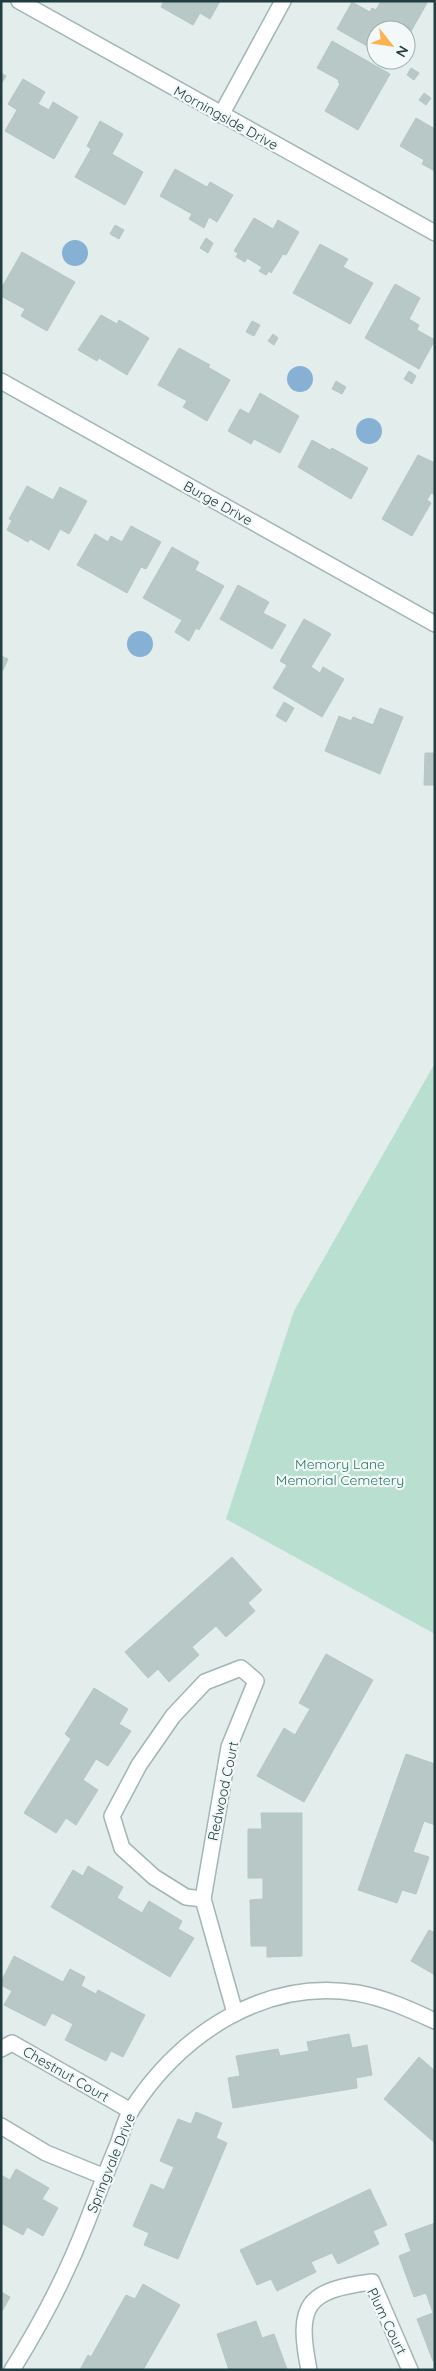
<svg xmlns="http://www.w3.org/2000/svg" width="436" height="2371" font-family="Quicksand,sans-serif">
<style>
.green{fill:#b9dfd0}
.water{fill:#87b0d5}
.building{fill:#b7c8c6;stroke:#b4c7c5}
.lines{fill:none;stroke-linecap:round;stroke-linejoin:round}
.minor-casing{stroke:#a4b5b5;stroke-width:18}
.minor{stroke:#fff;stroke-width:15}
.labels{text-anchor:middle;stroke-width:4.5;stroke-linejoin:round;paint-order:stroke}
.street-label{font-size:14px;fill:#213d3f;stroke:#f3f9f8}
.park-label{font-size:14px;fill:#287861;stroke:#f3f9f8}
</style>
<rect width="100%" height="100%" fill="#e2edec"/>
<!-- green -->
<path class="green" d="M435,1063V1634L226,1519L294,1311Z"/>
<!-- water -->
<g class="water">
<circle cx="75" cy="253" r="13"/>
<circle cx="300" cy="379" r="13"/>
<circle cx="369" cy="431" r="13"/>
<circle cx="140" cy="644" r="13"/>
</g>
<!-- building -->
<g class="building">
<path d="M164,1H220L210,19L200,13L193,25L161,7Z"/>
<path d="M381,1H423L427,3L406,40V30H376V51L337,29L352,2L370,12L372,8L376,10Z"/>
<path d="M332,41L390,74L358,130L325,111L340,84L338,82L339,80L317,68Z"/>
<path d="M411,68L419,73L414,80L407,75Z"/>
<path d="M1,73L6,76L1,84Z"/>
<path d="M23,79L45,92L38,104L49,110L53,102L78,117L54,159L5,131L17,110L8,104Z"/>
<path d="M424,93L431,98L426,105L419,100Z"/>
<path d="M416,118L435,129V171L422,164L424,160L400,146Z"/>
<path d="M100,121L123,134L112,154L143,172L125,205L75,177L91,149L87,146Z"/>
<path d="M175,169L207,187L210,182L233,195L217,222L209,217L204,228L189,219L192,214L160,196Z"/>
<path d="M254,218L273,229L278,220L299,232L286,255L283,254L271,273L269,271L266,275L259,271L262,267L247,258L245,262L236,257L238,253L234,251Z"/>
<path d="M115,225L124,230L119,239L110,234Z"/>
<path d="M206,238L213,243L208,253L200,248Z"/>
<path d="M320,244L348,259L343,267L373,283L350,324L293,293Z"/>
<path d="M22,252L75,282L47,331L21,316L25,309L1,296V289Z"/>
<path d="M395,284L420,298L409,319L419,325L417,330L435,340L419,369L365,338Z"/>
<path d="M101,315L117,324L119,320L149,338L127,375L99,358L97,361L78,350Z"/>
<path d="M252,321L260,325L254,336L246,332Z"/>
<path d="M273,334L278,338L274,345L268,341Z"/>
<path d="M179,348L210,365L208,367L230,380L207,421L183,407L187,401L158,385Z"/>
<path d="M409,371L416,376L412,384L404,379Z"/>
<path d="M336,381L346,387L342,394L332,389Z"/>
<path d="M260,393L299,416L280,453L254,439L251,444L228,431L240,409L249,414Z"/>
<path d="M312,440L330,450L332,448L368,468L351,499L298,467Z"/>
<path d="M418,455L435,463V495L431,493L427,500L431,503L412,536L382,519Z"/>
<path d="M27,486L53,500L60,487L87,501L69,534L60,529L49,550L30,539L28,542L7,530L12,520L9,519Z"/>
<path d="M131,526L161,542L146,569L141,567L127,593L77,565L95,534L108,542L111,536L122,542Z"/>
<path d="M172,547L199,562L195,570L224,586L199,630L196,628L189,641L175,632L182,620L143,598Z"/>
<path d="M238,585L269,602L263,613L286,625L272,649L220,619Z"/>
<path d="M304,619L331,634L311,667L320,673L323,667L344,679L322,717L273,688L287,665L280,661Z"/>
<path d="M1,656L8,659L3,670H1Z"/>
<path d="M284,702L294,708L286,722L276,716Z"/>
<path d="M380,708L403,717L380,774L325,751L339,716L351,721L353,717L373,725Z"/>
<path d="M425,753H435V785H424Z"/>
<path d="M232,1557L262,1590L248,1603L255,1611L226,1637L216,1626L192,1647L199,1655L169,1682L158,1669L148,1678L125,1652Z"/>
<path d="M326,1654L373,1680L304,1802L257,1776L284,1728L295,1735L310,1709L299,1703Z"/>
<path d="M94,1688L128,1709L119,1724L131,1731L108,1766L96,1759L83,1780L98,1790L76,1825L66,1818L56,1833L24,1813L71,1739L65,1734Z"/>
<path d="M406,1754L435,1764V1825L424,1821L413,1852L429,1857L416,1894L402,1890L397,1903L358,1890Z"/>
<path d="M261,1813H302V1956L267,1957V1946H251L250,1900L263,1899V1878H248V1829H262Z"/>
<path d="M88,1866L123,1887L117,1898L142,1913L149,1901L182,1921L178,1929L194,1938L170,1977L51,1907L73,1870L83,1876Z"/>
<path d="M429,1930L435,1933V1975L411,1961Z"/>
<path d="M14,1956L63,1982L70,1969L85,1977L81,1986L96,1994L98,1990L145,2015L123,2057L111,2051L106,2061L65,2040L73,2024L52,2013L45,2026L4,2005L12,1991L1,1985V1982Z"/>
<path d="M349,2034L352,2048L367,2045L372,2075L356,2078L357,2088L233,2108L228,2078L240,2076L236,2056L278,2049L280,2056L309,2051L307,2042Z"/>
<path d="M419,2057L435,2071V2143L384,2099Z"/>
<path d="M196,2112L222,2123L216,2138L227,2143L178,2259L144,2245L149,2233L133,2226L151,2184L164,2190L174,2167L160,2161L178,2119L191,2124Z"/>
<path d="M16,2169L49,2188L42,2199L58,2208L43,2236L27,2227L23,2235L1,2223V2175L10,2180Z"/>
<path d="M370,2189L387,2225L373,2231L379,2244L338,2264L332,2253L311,2262L316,2272L277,2291L271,2279L257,2285L240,2250Z"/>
<path d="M435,2223V2360L433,2361L417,2319L433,2313L426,2293L414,2297L399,2256L411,2251L405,2234Z"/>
<path d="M143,2284L180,2305L143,2370H80L88,2355L91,2357L126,2295L135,2299Z"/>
<path d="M1,2292L10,2297L1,2313Z"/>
<path d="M256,2321L262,2338L274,2334L287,2369L229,2370L217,2334Z"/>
</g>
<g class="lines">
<defs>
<g id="minor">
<path d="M19,1L435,233"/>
<path d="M221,115L283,1"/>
<path d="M1,381L435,624"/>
<path d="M203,1899L186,1897L154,1877L122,1848L112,1816L139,1765L173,1716L205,1682L241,1668L256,1681L229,1747L203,1899L235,2013"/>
<path d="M1,2049L12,2043L131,2111"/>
<path d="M1,2126L46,2153L105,2177"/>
<path d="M12,2370C42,2322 67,2274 87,2222C97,2196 107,2170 118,2144C122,2133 125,2119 132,2109C181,2034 264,1978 357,1993C385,1998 409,2009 435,2021"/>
<path d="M309,2370C296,2305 306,2290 372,2282L410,2370"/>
</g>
</defs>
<!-- minor casing -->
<use href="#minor" class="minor-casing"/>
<!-- minor -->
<use href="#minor" class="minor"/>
</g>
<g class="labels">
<!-- street labels -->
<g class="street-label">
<text transform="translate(226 118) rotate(29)" y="5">Morningside Drive</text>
<text transform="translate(218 503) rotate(29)" y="5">Burge Drive</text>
<text transform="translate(223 1791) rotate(-78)" y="5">Redwood Court</text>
<text transform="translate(66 2074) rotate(30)" y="5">Chestnut Court</text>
<text transform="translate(111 2163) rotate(-68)" y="5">Springvale Drive</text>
<text transform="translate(387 2321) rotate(64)" y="5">Plum Court</text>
</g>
<!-- park labels -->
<g class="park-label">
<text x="340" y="1469">Memory Lane<tspan x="340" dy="16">Memorial Cemetery</tspan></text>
</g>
</g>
<!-- border -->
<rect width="436" height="2371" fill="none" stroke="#213d3f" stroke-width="5"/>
<!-- north arrow -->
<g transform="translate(391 45) rotate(120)"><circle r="24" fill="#f3f9f8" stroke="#9faeae"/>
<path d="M0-4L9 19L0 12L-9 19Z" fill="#fab253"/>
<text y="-8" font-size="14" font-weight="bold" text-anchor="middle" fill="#213d3f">N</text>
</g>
</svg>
